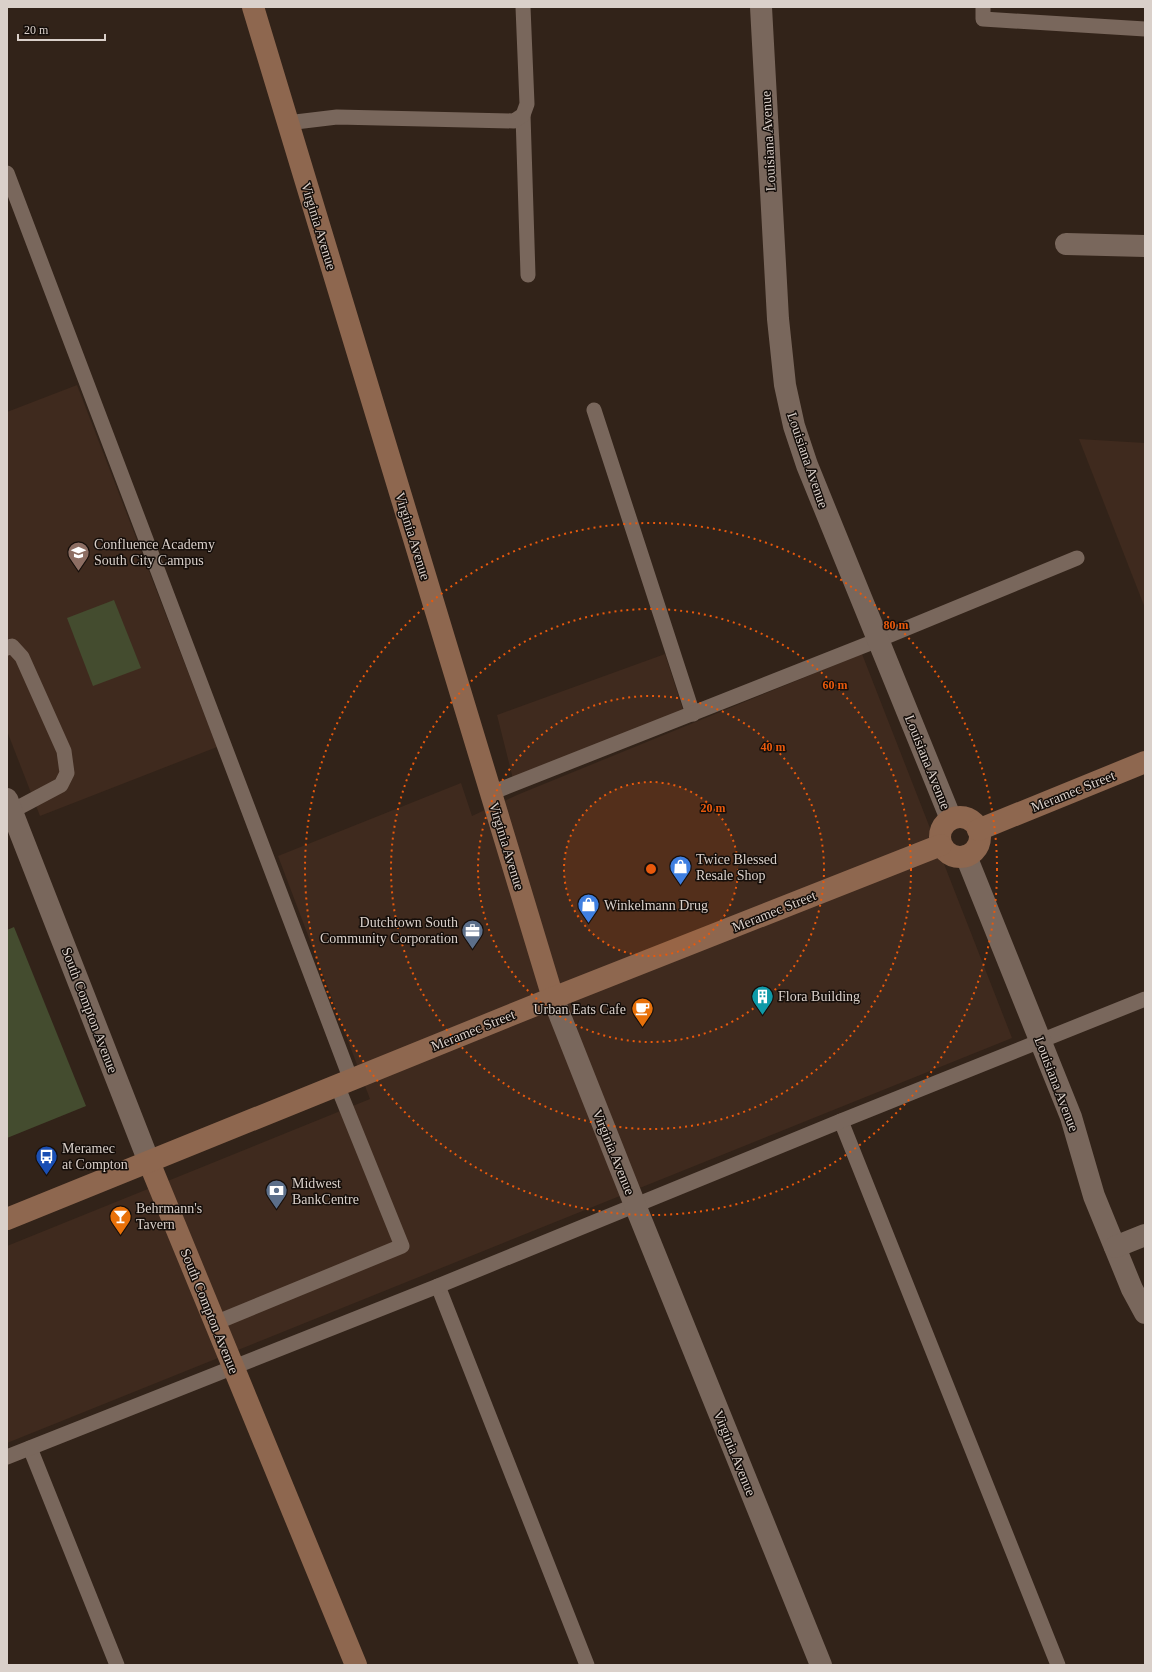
<svg xmlns="http://www.w3.org/2000/svg" width="1152" height="1672" font-family="Georgia,serif">
<style>
.built{fill:#3f2a1e}
.green{fill:#444c2f}
.lines{fill:none;stroke-linecap:round;stroke-linejoin:round}
.lane{stroke:#79675c;stroke-width:15}
.street{stroke:#79675c;stroke-width:22}
.secondary{stroke:#8e674f;stroke-width:22}
.ring{fill:none;stroke:#e8590c;stroke-width:2;stroke-dasharray:2 4}
.labels{text-anchor:middle;stroke-width:3;stroke-linejoin:round;paint-order:stroke}
.street-label{font-size:14px;fill:#dad0ca;stroke:#150e0a}
.poi-label{font-size:14px;fill:#dad0ca;stroke:#150e0a;text-anchor:start}
.centre{fill:#e8590c;stroke:#150e0a;stroke-width:2}
.ring-label{font-size:12px;text-anchor:middle;font-weight:bold;fill:#e8590c;stroke:#150e0a;stroke-width:3;stroke-linejoin:round;paint-order:stroke}
</style>
<rect width="100%" height="100%" fill="#322319"/>
<!-- built -->
<g class="built">
<path d="M77,385L217,747L40,816L7,731V412Z"/>
<path d="M1079,439L1145,443V608Z"/>
<path d="M665,654L683,710L513,779L497,715Z"/>
<path d="M862,654L1012,1038L7,1443V1246L370,1099L278,856L461,783L472,816L517,795Z"/>
</g>
<!-- green -->
<g class="green">
<path d="M114,600L141,668L93,686L67,618Z"/>
<path d="M14,927L86,1106L7,1138V930Z"/>
</g>
<g class="lines">
<!-- lane -->
<g class="lane">
<path d="M983,7V19L1145,29"/>
<path d="M523,115L528,275"/>
<path d="M287,123L337,117L514,121L523,115L527,104L523,7"/>
<path d="M7,173L351,1080"/>
<path d="M594,410L693,714"/>
<path d="M7,648L12,646L22,657L64,751L67,773L61,785L12,811"/>
<path d="M491,793L878,640L1077,558"/>
<path d="M841,1121L1058,1665"/>
<path d="M438,1286L587,1665"/>
<path d="M215,1323L402,1246L337,1085"/>
<path d="M30,1448L117,1665"/>
<path d="M7,1457L438,1286L841,1121L1145,999"/>
</g>
<!-- street -->
<g class="street">
<path d="M761,7L778,319L785,385L794,426L807,465L951,819"/>
<path d="M1066,244L1145,246"/>
<path d="M7,799L149,1162"/>
<path d="M966,856L1071,1117L1094,1196L1132,1289L1145,1313"/>
<path d="M553,998L635,1205L821,1665"/>
<path d="M1115,1247L1145,1235"/>
</g>
<!-- secondary -->
<g class="secondary">
<path d="M253,7L553,998"/>
<circle cx="960" cy="837" r="20"/>
<path d="M978,830L1145,762"/>
<path d="M149,1162L356,1665"/>
<path d="M7,1219L553,998L941,845"/>
</g>
</g>
<!-- distance rings -->
<circle cx="651" cy="869" r="87" fill="#e8590c" fill-opacity=".12"/>
<g class="ring">
<circle cx="651" cy="869" r="87"/>
<circle cx="651" cy="869" r="173"/>
<circle cx="651" cy="869" r="260"/>
<circle cx="651" cy="869" r="346"/>
</g>
<!-- icons -->
<defs>
<symbol id="school-pin" viewBox="-11 -11 22 30"><path d="M0 17L-7.5 6A9.5 9.5 0 1 1 7.5 6Z" fill="#8d6e63" stroke="#150e0a"/><path d="M0-5L7-2L0 1L-7-2ZM-4 1L0 2.5L4 1V4Q0 6-4 4Z" fill="#fff"/></symbol>
<symbol id="shop-pin" viewBox="-11 -11 22 30"><path d="M0 17L-7.5 6A9.5 9.5 0 1 1 7.5 6Z" fill="#3f7fe0" stroke="#150e0a"/><path d="M-5-2.5h2.3a2.7 3.5 0 0 1 5.4 0H5L5.5 6h-11ZM-1.5-2.5h3a1.5 2.3 0 0 0-3 0Z" fill="#fff"/></symbol>
<symbol id="office-pin" viewBox="-11 -11 22 30"><path d="M0 17L-7.5 6A9.5 9.5 0 1 1 7.5 6Z" fill="#5c6f8a" stroke="#150e0a"/><path d="M-6-3h4V-5.5h4V-3h4V5H-6ZM-1-4.5V-3h2v-1.5ZM-6 0V1H6V0Z" fill="#fff"/></symbol>
<symbol id="building-pin" viewBox="-11 -11 22 30"><path d="M0 17L-7.5 6A9.5 9.5 0 1 1 7.5 6Z" fill="#0f9aa8" stroke="#150e0a"/><path d="M-4-6H4V6H1V3H-1V6H-4ZM-2.5-4.3h1.7v1.8h-1.7ZM.8-4.3h1.7v1.8H.8ZM-2.5-1h1.7V.8h-1.7ZM.8-1h1.7V.8H.8Z" fill="#fff"/></symbol>
<symbol id="cafe-pin" viewBox="-11 -11 22 30"><path d="M0 17L-7.5 6A9.5 9.5 0 1 1 7.5 6Z" fill="#e8710a" stroke="#150e0a"/><path d="M-5.5-4.5H6V0H3Q3 3.5 0 3.5H-2.5Q-5.5 3.5-5.5 0ZM3-3.2v2h1.7v-2ZM-6 4.5H4V6H-6Z" fill="#fff"/></symbol>
<symbol id="bus-pin" viewBox="-11 -11 22 30"><path d="M0 17L-7.5 6A9.5 9.5 0 1 1 7.5 6Z" fill="#1a4fb4" stroke="#150e0a"/><path d="M-5-6H5V4H4V6H2V4H-2V6H-4V4H-5ZM-3.5-4V0h7V-4ZM-3.5 1.2v1.5H-2V1.2ZM2 1.2v1.5H3.5V1.2Z" fill="#fff"/></symbol>
<symbol id="bank-pin" viewBox="-11 -11 22 30"><path d="M0 17L-7.5 6A9.5 9.5 0 1 1 7.5 6Z" fill="#5c6f8a" stroke="#150e0a"/><path d="M-6-4H6V4H-6ZM0-2.3a2.3 2.3 0 1 0 0 4.6a2.3 2.3 0 1 0 0-4.6Z" fill="#fff"/></symbol>
<symbol id="bar-pin" viewBox="-11 -11 22 30"><path d="M0 17L-7.5 6A9.5 9.5 0 1 1 7.5 6Z" fill="#e8710a" stroke="#150e0a"/><path d="M-6-5H6L.8 .8V4.5H3.5V6h-7V4.5H-.8V.8Z" fill="#fff"/></symbol>
</defs>
<g fill-rule="evenodd">
<use href="#school-pin" x="66" y="540" width="25" height="34"/>
<use href="#shop-pin" x="668" y="854" width="25" height="34"/>
<use href="#shop-pin" x="576" y="892" width="25" height="34"/>
<use href="#office-pin" x="460" y="918" width="25" height="34"/>
<use href="#building-pin" x="750" y="984" width="25" height="34"/>
<use href="#cafe-pin" x="630" y="996" width="25" height="34"/>
<use href="#bus-pin" x="34" y="1144" width="25" height="34"/>
<use href="#bank-pin" x="264" y="1178" width="25" height="34"/>
<use href="#bar-pin" x="108" y="1204" width="25" height="34"/>
</g>
<g class="labels">
<!-- street labels -->
<g class="street-label">
<text transform="translate(768 141) rotate(-93)" y="5">Louisiana Avenue</text>
<text transform="translate(319 226) rotate(73)" y="5">Virginia Avenue</text>
<text transform="translate(808 460) rotate(71)" y="5">Louisiana Avenue</text>
<text transform="translate(413 536) rotate(73)" y="5">Virginia Avenue</text>
<text transform="translate(928 762) rotate(68)" y="5">Louisiana Avenue</text>
<text transform="translate(1073 791) rotate(-22)" y="5">Meramec Street</text>
<text transform="translate(507 846) rotate(73)" y="5">Virginia Avenue</text>
<text transform="translate(774 911) rotate(-22)" y="5">Meramec Street</text>
<text transform="translate(90 1010) rotate(69)" y="5">South Compton Avenue</text>
<text transform="translate(473 1030) rotate(-22)" y="5">Meramec Street</text>
<text transform="translate(1057 1084) rotate(69)" y="5">Louisiana Avenue</text>
<text transform="translate(614 1152) rotate(68)" y="5">Virginia Avenue</text>
<text transform="translate(210 1311) rotate(68)" y="5">South Compton Avenue</text>
<text transform="translate(735 1453) rotate(68)" y="5">Virginia Avenue</text>
</g>
<!-- poi labels -->
<g class="poi-label">
<text x="94" y="549">Confluence Academy<tspan x="94" dy="16">South City Campus</tspan></text>
<text x="696" y="864">Twice Blessed<tspan x="696" dy="16">Resale Shop</tspan></text>
<text x="604" y="910">Winkelmann Drug</text>
<text x="458" y="927" text-anchor="end">Dutchtown South<tspan x="458" dy="16">Community Corporation</tspan></text>
<text x="778" y="1001">Flora Building</text>
<text x="626" y="1014" text-anchor="end">Urban Eats Cafe</text>
<text x="62" y="1153">Meramec<tspan x="62" dy="16">at Compton</tspan></text>
<text x="292" y="1188">Midwest<tspan x="292" dy="16">BankCentre</tspan></text>
<text x="136" y="1213">Behrmann's<tspan x="136" dy="16">Tavern</tspan></text>
</g>
</g>
<circle cx="651" cy="869" r="6" class="centre"/>
<g class="ring-label">
<text x="896" y="629">80 m</text>
<text x="835" y="689">60 m</text>
<text x="773" y="751">40 m</text>
<text x="713" y="812">20 m</text>
</g>
<!-- border -->
<rect width="1152" height="1672" fill="none" stroke="#dad0ca" stroke-width="16"/>
<!-- scale -->
<path d="M18 34v6h87v-6" fill="none" stroke="#dad0ca" stroke-width="2"/>
<text x="24" y="34" font-size="12" fill="#dad0ca" stroke="#150e0a" stroke-width="3" paint-order="stroke">20 m</text>
</svg>
